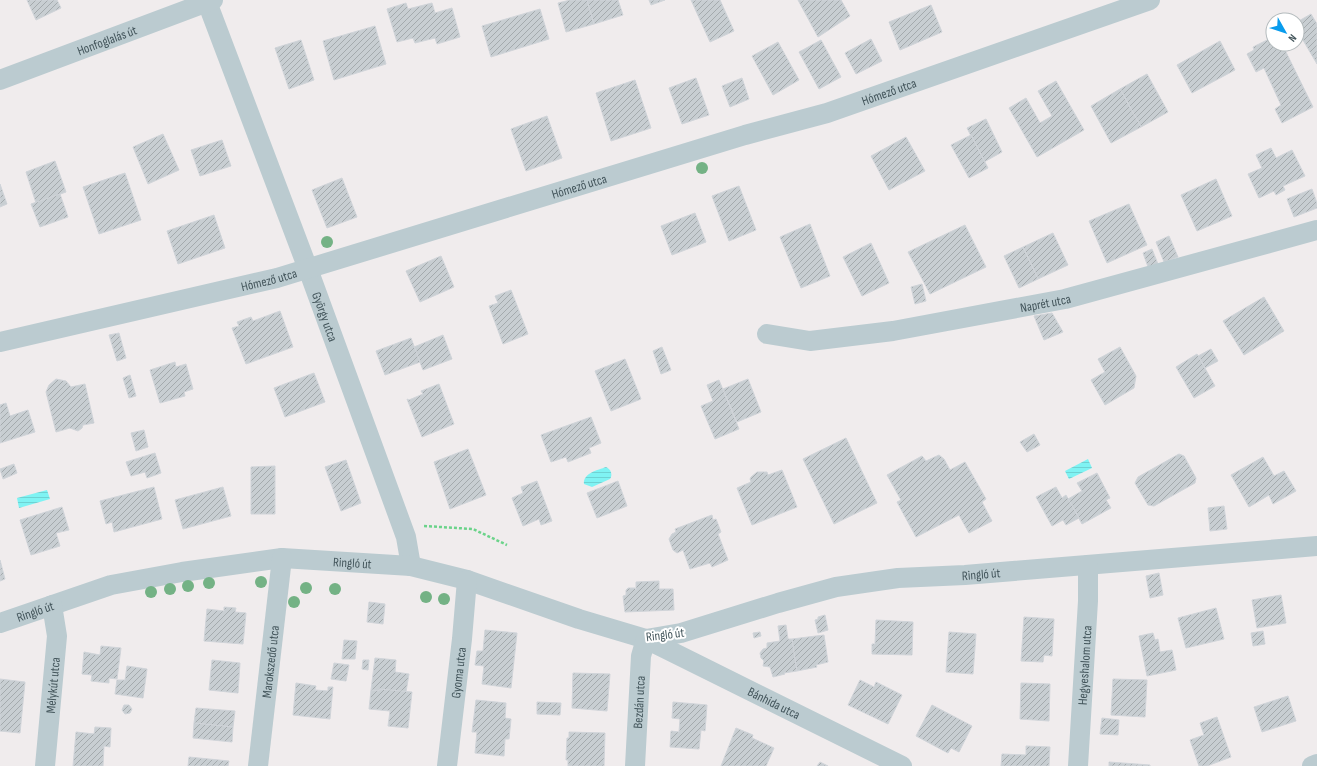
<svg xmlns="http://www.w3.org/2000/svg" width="1317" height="766" font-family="'Sofia Sans Condensed',sans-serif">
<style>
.water{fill:url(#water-rules)}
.building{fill:url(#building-hatch);stroke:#d0d4d9}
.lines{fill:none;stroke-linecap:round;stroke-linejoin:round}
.path{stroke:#6bd38a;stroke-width:2.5;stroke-dasharray:3 2;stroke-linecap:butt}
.minor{stroke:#bbcbd0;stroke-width:20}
.tree{fill:#74b285}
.labels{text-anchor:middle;stroke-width:4;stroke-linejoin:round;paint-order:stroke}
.street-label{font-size:13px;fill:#43555b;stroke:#fff}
</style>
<defs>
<pattern id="water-rules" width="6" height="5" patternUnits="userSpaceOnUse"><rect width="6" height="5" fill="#7ff3f3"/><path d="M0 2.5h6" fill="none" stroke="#6fd2d3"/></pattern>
<pattern id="building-hatch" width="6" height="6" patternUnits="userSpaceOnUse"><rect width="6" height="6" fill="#c8ced2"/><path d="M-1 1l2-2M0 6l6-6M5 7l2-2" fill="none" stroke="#a4aaad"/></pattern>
</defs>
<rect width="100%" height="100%" fill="#f0eced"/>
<!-- water -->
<g class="water">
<path d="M1088,459L1092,468L1069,479L1065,471Z"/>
<path d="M606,467C611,469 613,475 610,479L592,487L584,484C583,473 598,470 606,467Z"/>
<path d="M47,490L50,499L19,508L17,498Z"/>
</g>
<!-- building -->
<g class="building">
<path d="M27,0H57L61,8L36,20Z"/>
<path d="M570,0H587L594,24L566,32L558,3Z"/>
<path d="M587,0H618L623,15L594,24Z"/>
<path d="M649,0H665L651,5Z"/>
<path d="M691,0H720L734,31L710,42Z"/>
<path d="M798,0H841L850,16L818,37Z"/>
<path d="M406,3L408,9L432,3L435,13L452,8L460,37L437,44L435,38L415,43L413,38L397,42L387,9Z"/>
<path d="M931,5L942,32L900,50L889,22Z"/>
<path d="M540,9L549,39L491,57L482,26Z"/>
<path d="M1311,14L1317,24V64L1297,30V22Z"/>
<path d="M375,26L386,64L334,80L323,41Z"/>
<path d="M1273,37V44H1282L1313,107L1282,123L1275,109L1281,105L1264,68L1256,72L1247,54L1254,50L1253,47Z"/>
<path d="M871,39L882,61L856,74L845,53Z"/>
<path d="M301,40L314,80L289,89L275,48Z"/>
<path d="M821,40L841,77L819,89L799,52Z"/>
<path d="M1220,41L1235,70L1192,93L1177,65Z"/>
<path d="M778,42L799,80L773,95L752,56Z"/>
<path d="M1147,74L1168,112L1141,127L1120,89Z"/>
<path d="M696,78L709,115L682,124L669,88Z"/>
<path d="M742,78L749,99L730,107L722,86Z"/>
<path d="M635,80L651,128L611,141L596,93Z"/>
<path d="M1056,81L1084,130L1037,157L1009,108L1026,98L1040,123L1052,116L1038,91Z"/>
<path d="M1120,89L1141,127L1111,143L1091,106Z"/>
<path d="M547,116L562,158L526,171L511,129Z"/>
<path d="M986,119L1002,152L984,162L967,128Z"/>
<path d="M163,134L179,170L148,184L133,147Z"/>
<path d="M971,135L988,168L969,178L951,145Z"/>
<path d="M906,137L925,171L889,190L871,156Z"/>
<path d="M222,140L231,166L200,176L191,150Z"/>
<path d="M1271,148L1276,158L1292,150L1305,176L1283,186L1285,190L1276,195L1274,191L1259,198L1248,174L1262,168L1256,155Z"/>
<path d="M55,161L66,192L36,203L26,172Z"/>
<path d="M125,173L141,220L99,234L83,187Z"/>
<path d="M342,178L357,217L327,228L312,190Z"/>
<path d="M1216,179L1232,216L1197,231L1181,195Z"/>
<path d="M0,184L7,204L0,207Z"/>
<path d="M739,186L756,230L729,241L712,196Z"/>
<path d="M1312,189L1317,203V208L1294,217L1287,199Z"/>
<path d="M60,194L68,217L40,227L31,204Z"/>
<path d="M1129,204L1147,245L1107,263L1089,221Z"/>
<path d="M695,213L706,242L672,255L661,226Z"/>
<path d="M214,215L225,248L178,264L167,231Z"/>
<path d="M810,224L830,276L801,288L780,237Z"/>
<path d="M965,225L986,267L930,294L908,252Z"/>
<path d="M1053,233L1068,265L1038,279L1023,247Z"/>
<path d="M1169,236L1178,257L1164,262L1156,242Z"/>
<path d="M871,243L889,283L862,296L843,257Z"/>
<path d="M1023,247L1038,279L1019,288L1004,256Z"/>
<path d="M1152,249L1158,264L1148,267L1143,253Z"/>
<path d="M441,256L454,287L420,302L406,271Z"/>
<path d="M922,284L926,301L915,304L911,287Z"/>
<path d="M511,290L528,334L503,344L489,306L498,303L495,296Z"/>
<path d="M1264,297L1284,331L1244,355L1223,321Z"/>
<path d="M280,311L293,347L246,364L232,328L239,326L237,322L251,317L253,321Z"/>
<path d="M1052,313L1063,332L1044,340L1034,316Z"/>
<path d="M119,333L126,358L117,361L109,335Z"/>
<path d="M443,335L452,359L423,370L414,347Z"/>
<path d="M411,338L420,362L385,375L376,351Z"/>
<path d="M662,347L671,370L661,374L653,351Z"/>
<path d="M1120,347L1136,376L1134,388L1105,405L1091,380L1105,372L1098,359Z"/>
<path d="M1211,349L1218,361L1205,368L1198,356Z"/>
<path d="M1197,354L1215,386L1194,398L1176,367Z"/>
<path d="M625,359L641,399L611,411L595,371Z"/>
<path d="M175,362L176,367L186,364L193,389L184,392L185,396L160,403L150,370Z"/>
<path d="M314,373L325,402L285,417L274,388Z"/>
<path d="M130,375L136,396L129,398L123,378Z"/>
<path d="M56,379L66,381L71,387L85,384L94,423L83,425L82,428L78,431L70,428L56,432L46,392L49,385Z"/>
<path d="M748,379L761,412L737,422L723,389Z"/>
<path d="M719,380L739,429L715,439L701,406L713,401L707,385Z"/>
<path d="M439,384L454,424L422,437L407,399L409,400L423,394L421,391Z"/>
<path d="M6,403L10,416L28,410L35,432L0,443V405Z"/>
<path d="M591,417L601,443L589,448L591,453L568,462L566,457L551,462L541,435Z"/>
<path d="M144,430L148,447L136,451L131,433Z"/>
<path d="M1034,434L1040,445L1027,452L1020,442Z"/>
<path d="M846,438L877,503L834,524L803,459Z"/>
<path d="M468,449L486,495L450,509L434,462Z"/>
<path d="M155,453L161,473L147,478L145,472L131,476L126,462Z"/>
<path d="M1179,454L1184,456L1196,478L1195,483L1154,506L1148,505L1135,483L1138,477Z"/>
<path d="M939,455L944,459L950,470L965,462L986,499L982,502L992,521L969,533L959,515L916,537L897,502L901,500L887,475L922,456L926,461Z"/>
<path d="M1263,457L1274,476L1284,471L1296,491L1273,504L1269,495L1249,507L1231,475Z"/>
<path d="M346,460L361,503L341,511L325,467Z"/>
<path d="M14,464L17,473L3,479L0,469Z"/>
<path d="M275,466V514H251V467Z"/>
<path d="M782,470L797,507L752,525L737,488L751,482L750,479L751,477L757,472H767L768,475Z"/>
<path d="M1097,473L1110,498L1106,500L1111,508L1082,524L1068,499L1082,491L1077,483Z"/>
<path d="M537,481L552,521L541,525L539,519L523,526L512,498L523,493L521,487Z"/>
<path d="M618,481L627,506L597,518L587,493Z"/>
<path d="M154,487L162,519L114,532L112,522L106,524L100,501Z"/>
<path d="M223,487L231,516L183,529L175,500Z"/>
<path d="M1056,487L1062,498L1066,495L1079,518L1066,525L1063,520L1052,526L1036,497Z"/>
<path d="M1224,506L1227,529L1210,531L1208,508Z"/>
<path d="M62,507L69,530L56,533L60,546L31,555L20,520Z"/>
<path d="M712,515L713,520L716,519L721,532L718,534L728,560L712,567L710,563L690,569L683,550L677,553L673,550L669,539L672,534L676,532L675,529Z"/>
<path d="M0,560L5,579L0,581Z"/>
<path d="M1159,573L1163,595L1150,598L1146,576Z"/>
<path d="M659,581V589H673L674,610L625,612L623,596L626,595V590L628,588H635L636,590V582Z"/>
<path d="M1281,595L1286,623L1257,628L1252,600Z"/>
<path d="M369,602L385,604L383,624L367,622Z"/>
<path d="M224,607L236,608L235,612L246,613L243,644L204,641L207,609L224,611Z"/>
<path d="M1216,608L1224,639L1186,648L1178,618Z"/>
<path d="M825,615L828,630L818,633L815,620L818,619V617Z"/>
<path d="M1024,617L1054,619L1052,656L1044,655L1043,662L1021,661Z"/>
<path d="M876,620L913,622L912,655L872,654V644H875Z"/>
<path d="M786,625L788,639H792L797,671L784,673L785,674L773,677L770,667L763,666L764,661L761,658L760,653L763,649L767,648V643L780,641L778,626Z"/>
<path d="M485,630L517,633L511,688L482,684L484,666L475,665L477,651H483Z"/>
<path d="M1263,631L1265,644L1253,646L1251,633Z"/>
<path d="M760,632L761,636L754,638L753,633Z"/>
<path d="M949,632L976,634L973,674L946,672Z"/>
<path d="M1153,633L1155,640L1158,639L1160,652L1172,650L1176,670L1147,676L1139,636Z"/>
<path d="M824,635L828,662L816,665L817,667L797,671L792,639Z"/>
<path d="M344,640L357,641L355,659H342Z"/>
<path d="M101,646L121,648L117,679L109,678V683L91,681L92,675L82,674L84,652L100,655Z"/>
<path d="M375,658L396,660L395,672L409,674L406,692L379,689V691L371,690Z"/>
<path d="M212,660L240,663L238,693L209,690Z"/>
<path d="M363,660H369L368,670L362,669Z"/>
<path d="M334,663L349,665L346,681L331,679Z"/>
<path d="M127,666L147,669L143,698L115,694L117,680H125Z"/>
<path d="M573,673L610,674L607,711L572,708Z"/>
<path d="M0,679L25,682L20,733L0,731Z"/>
<path d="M1113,679L1147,680L1145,717L1111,715Z"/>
<path d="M860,680L874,687L876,682L902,695L888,724L848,705Z"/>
<path d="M296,683L316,686L315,690L328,691V687H333L330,719L293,715Z"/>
<path d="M1021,683L1050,684L1049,721L1020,719Z"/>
<path d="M379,689L412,692L408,728L388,726L390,711L369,709L371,690L379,691Z"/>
<path d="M1288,696L1296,721L1262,732L1254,707Z"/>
<path d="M476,700L506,703L505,718L511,719L509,739H505L504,756L475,753L477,732H472Z"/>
<path d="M537,702L561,703L560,715L537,714Z"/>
<path d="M673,702L707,705L705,731L701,730L699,749L670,747L671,731L679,732L680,719L672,718Z"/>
<path d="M124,705H129L132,709L130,713L125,714L122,710Z"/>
<path d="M932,705L972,726L959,752L951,748L948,753L916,736Z"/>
<path d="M196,708L235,711L233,727L194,723Z"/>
<path d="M1217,717L1231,757L1207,766H1199L1190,740L1204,735L1200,723Z"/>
<path d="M1102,718L1119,720L1118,735L1100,734Z"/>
<path d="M194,723L233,727L232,742L193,738Z"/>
<path d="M95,727L111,728L110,747L104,746L103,766H73L76,732L94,734Z"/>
<path d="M736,728L753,735L752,738L774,748L766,766H721Z"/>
<path d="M569,732L605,733L604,766H568V760H566L567,738H569Z"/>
<path d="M1026,746L1050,747L1049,766H1001L1002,754L1026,755Z"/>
<path d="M189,757L229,761L228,766H188Z"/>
<path d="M820,762L828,766H817Z"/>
<path d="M1109,762L1150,765V766H1109Z"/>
</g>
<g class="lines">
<!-- path -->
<path class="path" d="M424,526L473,529L507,545"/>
<!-- minor -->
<g class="minor">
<path id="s1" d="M207,2L308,269L406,537L411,566"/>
<path id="s2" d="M0,80L213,0"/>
<path id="s3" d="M767,334L810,341L893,331L1065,299L1317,230"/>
<path id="s4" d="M0,342L277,278L745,135L827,113L1150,0"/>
<path id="s5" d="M0,623L111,585L182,572L282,558L411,566L467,580L579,619L646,639L681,633L778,603L836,587L898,578L965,575L1317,546"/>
<path id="s6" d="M45,766L57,636L52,605"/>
<path id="s7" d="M258,766L282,558"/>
<path id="s8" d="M447,766L462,639L467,580"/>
<path id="s9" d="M635,766L641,656L646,639L902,766"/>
<path id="s10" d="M1078,766L1088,601V565"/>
<path d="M1312,766L1317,764"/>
</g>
</g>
<!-- trees -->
<g class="tree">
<circle cx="702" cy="168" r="6"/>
<circle cx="327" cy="242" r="6"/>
<circle cx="261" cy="582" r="6"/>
<circle cx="209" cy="583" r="6"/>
<circle cx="188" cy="586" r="6"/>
<circle cx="306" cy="588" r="6"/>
<circle cx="170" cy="589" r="6"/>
<circle cx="335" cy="589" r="6"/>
<circle cx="151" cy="592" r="6"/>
<circle cx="426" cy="597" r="6"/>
<circle cx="444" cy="599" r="6"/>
<circle cx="294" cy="602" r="6"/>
</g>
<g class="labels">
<!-- street labels -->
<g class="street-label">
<text dy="5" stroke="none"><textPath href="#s2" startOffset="114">Honfoglalás út</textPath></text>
<text dy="5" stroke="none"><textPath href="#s4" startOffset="924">Hómező utca</textPath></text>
<text dy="5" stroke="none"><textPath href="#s4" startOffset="600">Hómező utca</textPath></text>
<text dy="5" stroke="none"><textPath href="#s4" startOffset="276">Hómező utca</textPath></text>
<text dy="5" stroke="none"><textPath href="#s3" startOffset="282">Naprét utca</textPath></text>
<text dy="5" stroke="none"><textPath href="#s1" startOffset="336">György utca</textPath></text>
<text dy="5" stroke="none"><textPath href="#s5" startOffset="361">Ringló út</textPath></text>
<text dy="5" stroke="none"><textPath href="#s5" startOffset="1009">Ringló út</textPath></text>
<text dy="5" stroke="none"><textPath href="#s5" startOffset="37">Ringló út</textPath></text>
<text transform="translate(665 634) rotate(-7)" y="5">Ringló út</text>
<text dy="5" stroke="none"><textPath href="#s7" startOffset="105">Marokszedő utca</textPath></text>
<text dy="5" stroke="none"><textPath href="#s10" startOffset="101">Hegyeshalom utca</textPath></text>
<text dy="5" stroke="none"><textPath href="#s8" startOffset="94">Gyoma utca</textPath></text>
<text dy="5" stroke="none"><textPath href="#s6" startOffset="81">Mélykút utca</textPath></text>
<text dy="5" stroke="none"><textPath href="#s9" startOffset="64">Bezdán utca</textPath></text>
<text dy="5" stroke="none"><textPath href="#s9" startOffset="271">Bánhida utca</textPath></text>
</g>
</g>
<!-- north arrow -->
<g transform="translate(1285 32) rotate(129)"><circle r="19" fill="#ffffff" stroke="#b4bbbd"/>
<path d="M0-3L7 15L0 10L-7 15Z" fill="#099ced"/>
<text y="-6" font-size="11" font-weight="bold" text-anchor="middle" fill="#43555b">N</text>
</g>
</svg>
